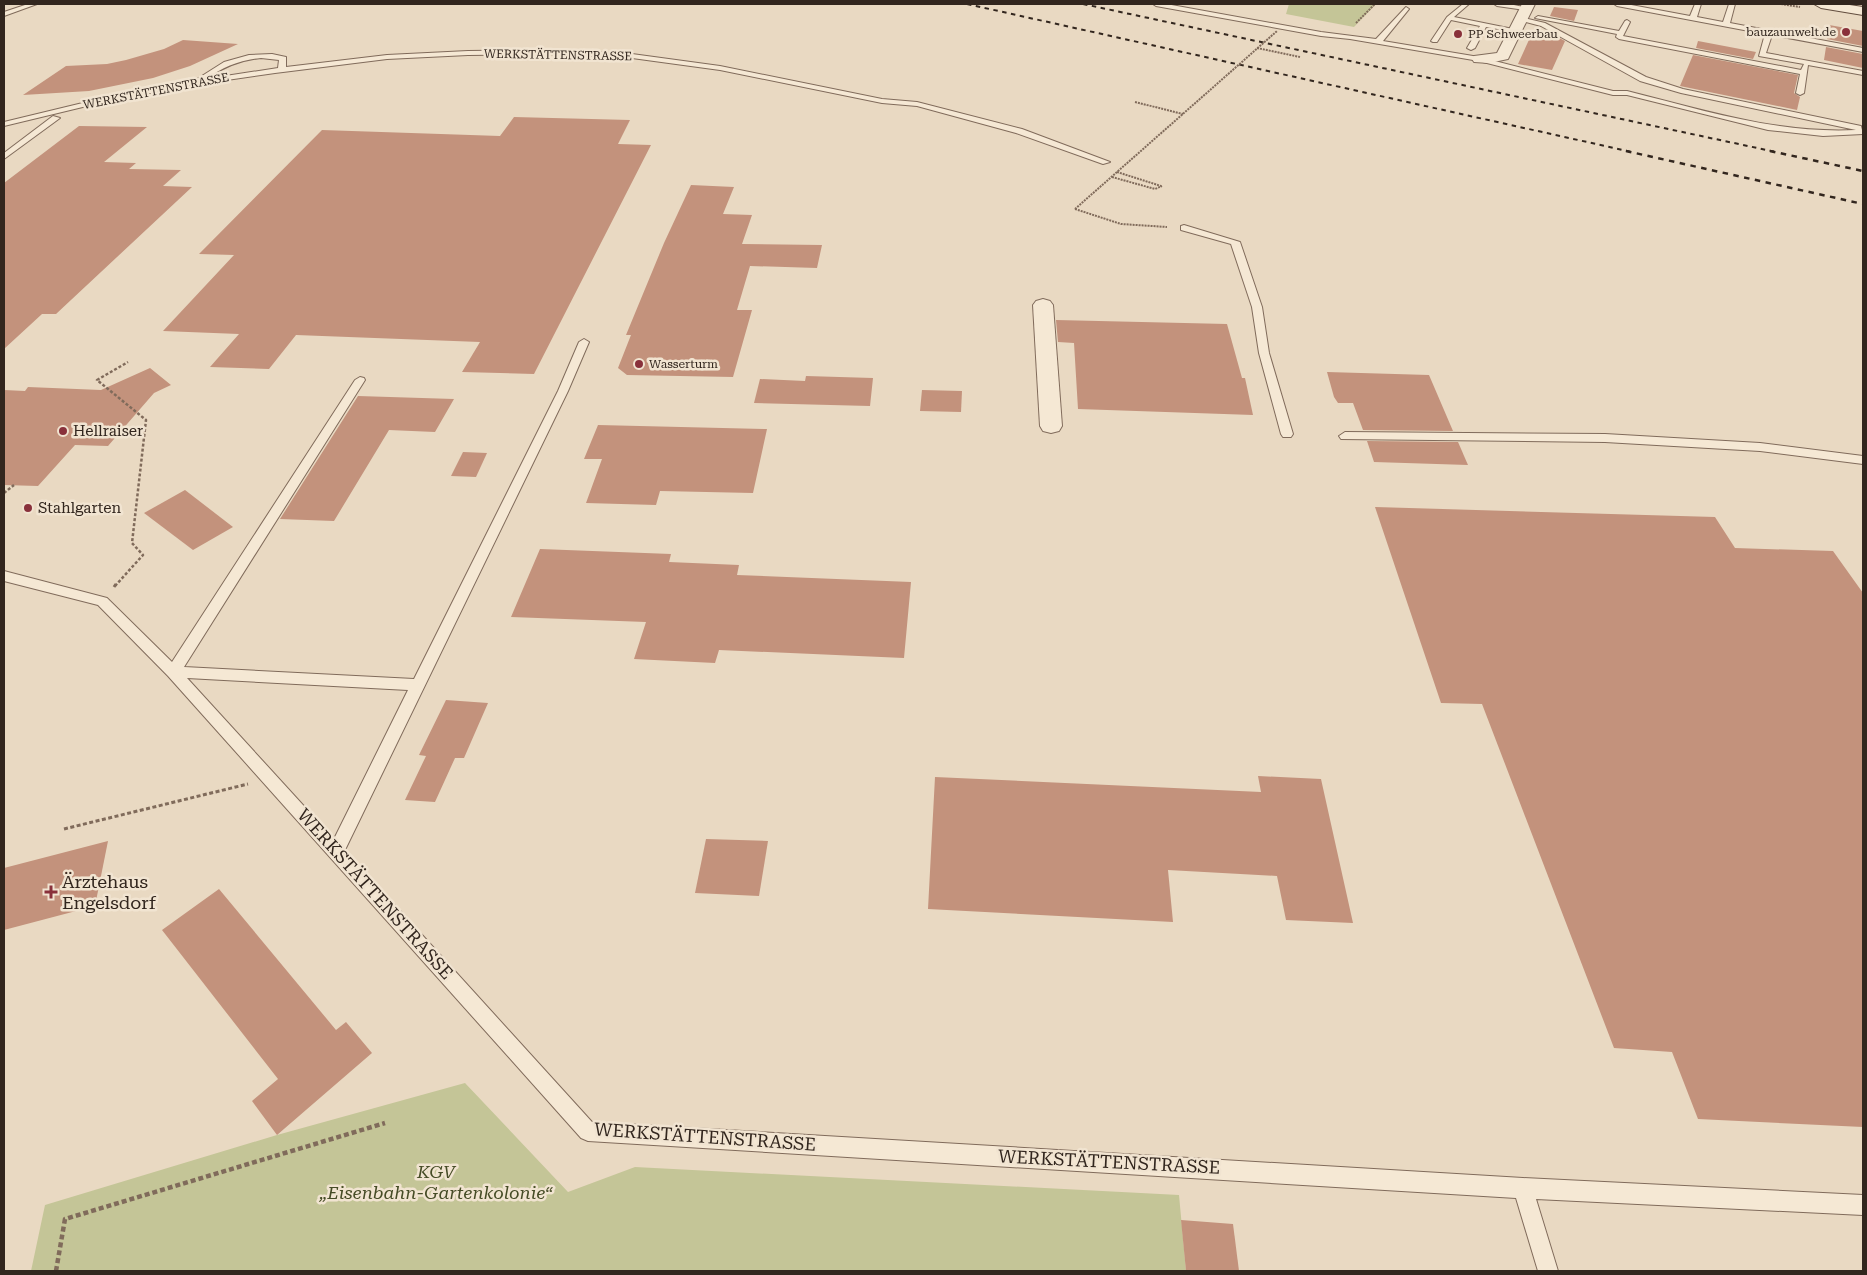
<svg xmlns="http://www.w3.org/2000/svg" width="1867" height="1275" font-family="'Roboto Serif',serif">
<style>
.green{fill:#c4c597}
.building{fill:#c3927c}
.lines{fill:none;stroke-linecap:round;stroke-linejoin:round}
.lane-casing{stroke:#806b5b;stroke-width:2}
.street-casing{stroke:#806b5b;stroke-width:2}
.secondary-casing{stroke:#624d3e;stroke-width:2}
.path-far3{stroke:#806b5b;stroke-width:2;stroke-dasharray:2 1;stroke-linecap:butt}
.path-far2{stroke:#806b5b;stroke-width:2.5;stroke-dasharray:3 2;stroke-linecap:butt}
.path-far1{stroke:#806b5b;stroke-width:3;stroke-dasharray:4 2.5;stroke-linecap:butt}
.path{stroke:#806b5b;stroke-width:4.5;stroke-dasharray:5 3;stroke-linecap:butt}
.lane{fill:#f5e8d4;fill-rule:evenodd}
.street{fill:#f5e8d4;fill-rule:evenodd}
.secondary{fill:#f5e8d4;fill-rule:evenodd}
.rail-far1{stroke:#32261e;stroke-width:2;stroke-dasharray:4.5 4.5;stroke-linecap:butt}
.rail{stroke:#32261e;stroke-width:2.5;stroke-dasharray:5.5 5.5;stroke-linecap:butt}
.path-bridge{stroke:#806b5b;stroke-width:2;stroke-dasharray:2 1;stroke-linecap:butt}
.poi-dot{fill:#89313b;stroke:#f1e4d1;stroke-width:2}
.labels{text-anchor:middle;stroke-width:5;stroke-linejoin:round;paint-order:stroke}
.far-poi-label{font-size:12px;fill:#32261e;stroke:#f1e4d1;text-anchor:start}
.far-street-label{font-size:12px;fill:#32261e;stroke:#f1e4d1}
.poi-label{font-size:15px;fill:#32261e;stroke:#f1e4d1;text-anchor:start}
.near-poi-label{font-size:18px;fill:#32261e;stroke:#f1e4d1;text-anchor:start}
.near-street-label{font-size:18px;fill:#32261e;stroke:#f1e4d1}
.near-park-label{font-size:18px;font-style:italic;fill:#464c26;stroke:#f1e4d1}
</style>
<rect width="100%" height="100%" fill="#e9d9c2"/>
<!-- green -->
<g class="green">
<path d="M1289,4H1376L1354,27L1286,14Z"/>
<path d="M465,1083L568,1192L635,1167L1179,1195L1186,1271H31L45,1205L277,1135Z"/>
</g>
<!-- building -->
<g class="building">
<path d="M1554,7L1578,10L1574,21L1550,16Z"/>
<path d="M1829,25L1863,31V46L1827,39Z"/>
<path d="M1544,30L1565,41L1552,70L1518,64L1533,31L1543,33Z"/>
<path d="M183,40L238,44L190,66L153,78L89,91L23,95L66,66L107,64L126,60L164,49Z"/>
<path d="M1698,41L1756,52L1753,59L1696,48Z"/>
<path d="M1826,47L1863,54V68L1824,60Z"/>
<path d="M1693,55L1798,75L1794,93L1800,97L1797,110L1680,86Z"/>
<path d="M514,117L630,120L618,144L651,145L534,374L462,372L480,342L296,335L269,369L210,367L239,334L163,331L234,255L199,254L322,130L500,136Z"/>
<path d="M79,126L147,127L104,162L136,163L129,169L181,170L163,186L192,187L56,314H42L4,349V183Z"/>
<path d="M691,185L734,187L723,214L752,215L742,244L822,245L817,268L750,266L737,310H752L733,377L627,375L618,368L631,335H626L664,243Z"/>
<path d="M1056,320L1227,324L1242,378H1245L1253,415L1078,409L1074,343L1058,342Z"/>
<path d="M150,368L171,385L154,393L108,446L75,445L38,486L4,485V390L25,391L28,387L101,390Z"/>
<path d="M1327,372L1429,375L1453,431L1363,430L1353,403H1338L1334,397Z"/>
<path d="M806,376L873,378L870,406L754,403L760,379L805,381Z"/>
<path d="M922,390L962,391L961,412L920,411Z"/>
<path d="M358,396L454,399L435,432L389,430L334,521L280,519Z"/>
<path d="M598,425L767,429L753,493L660,491L656,505L586,503L602,459H584Z"/>
<path d="M1367,441L1458,442L1468,465L1374,462Z"/>
<path d="M463,452L487,453L476,477L451,476Z"/>
<path d="M185,490L233,527L193,550L144,513Z"/>
<path d="M1375,507L1715,517L1735,548L1833,551L1863,593V1127L1698,1119L1672,1052L1614,1048L1482,704L1441,703Z"/>
<path d="M540,549L671,554L669,562L739,565L737,575L911,582L904,658L719,650L715,663L634,659L646,622L511,617Z"/>
<path d="M446,700L488,703L464,758H455L435,802L405,800L426,756L419,755Z"/>
<path d="M1258,776L1321,779L1353,923L1286,920L1277,876L1168,870L1173,922L928,909L935,777L1261,792Z"/>
<path d="M706,839L768,841L759,896L695,893Z"/>
<path d="M108,841L95,906L4,930V868Z"/>
<path d="M219,889L336,1030L346,1022L372,1053L277,1135L252,1101L278,1079L162,930Z"/>
<path d="M1181,1220L1233,1224L1239,1271H1186Z"/>
</g>
<g class="lines">
<defs>
<g id="lane">
<path d="M28,4H37L4,16V12Z"/>
<path d="M1153,4H1166L1321,32L1376,39L1406,7L1409,9L1383,41L1479,57L1613,91H1627C1703,110 1777,134 1856,130L1681,93L1640,81L1541,26L1518,20V18L1520,17L1545,23L1646,77L1683,89L1861,126L1863,134L1823,136L1768,130L1627,95H1613L1479,61L1350,39L1321,36L1156,6Z"/>
<path d="M1463,4H1469L1454,17L1518,30L1515,32L1486,27L1475,48L1471,50L1467,48L1480,26L1451,20L1437,42H1433L1431,41L1447,17Z"/>
<path d="M1494,4H1509L1528,8L1525,10L1497,6Z"/>
<path d="M1614,4H1626L1690,16L1695,4H1701L1697,17L1723,22L1729,4H1735L1730,23L1863,48V52L1772,35L1766,53L1863,71V75L1808,65L1804,93L1800,95L1796,93L1800,74L1619,39L1616,37L1617,34L1535,18L1538,16L1619,31L1625,21L1627,20L1630,22L1623,36L1801,70L1804,64L1759,56L1765,34L1617,6Z"/>
<path d="M554,50L632,54L720,66L882,99L917,102L1022,129L1110,162L1103,164L1016,133L917,106L882,103L720,70L632,58L554,54L468,55L387,59L275,73L186,86L91,105L4,126V122L91,101L194,81L224,62L249,55L272,54L286,57V67L387,55L468,51ZM261,58L279,60L278,68L206,79C223,67 240,60 261,58Z"/>
<path d="M53,116L60,118L4,159V153Z"/>
<path d="M1184,225L1240,242L1262,307L1269,353L1293,434L1291,437H1283L1281,434L1259,353L1252,307L1231,244L1181,230V226Z"/>
<path d="M584,339L589,342L568,391L345,850L592,1122L1523,1178L1863,1195V1215L1536,1199L1558,1271H1538L1516,1198L588,1141L581,1138L168,676L98,605L4,581V571L107,598L172,662L355,380L360,377L364,378L365,380L184,667L414,679L558,391L579,342ZM187,678L408,690L334,839Z"/>
<path d="M1345,432L1605,434L1760,443L1863,456V464L1760,451L1605,442L1341,439L1339,436Z"/>
</g>
<g id="street">
<path d="M1522,4H1535L1508,59L1489,63L1474,62L1472,59L1474,56L1497,53Z"/>
<path d="M1043,299L1050,301L1053,305L1062,426L1059,431L1051,433L1043,431L1040,426L1033,305L1036,301Z"/>
</g>
<path id="secondary" d="M1814,4H1843L1863,7V15L1821,8Z"/>
</defs>
<!-- lane casing -->
<use href="#lane" class="lane-casing"/>
<!-- street casing -->
<use href="#street" class="street-casing"/>
<!-- secondary casing -->
<use href="#secondary" class="secondary-casing"/>
<!-- path-far3 -->
<g class="path-far3">
<path d="M1781,4L1800,7"/>
<path d="M1356,23L1375,4"/>
<path d="M1257,48L1300,57"/>
<path d="M1135,102L1183,114"/>
<path d="M1117,172L1161,186"/>
<path d="M1112,177L1155,189L1162,186"/>
<path d="M1075,209L1121,224L1167,227"/>
</g>
<!-- path-far2 -->
<g class="path-far2">
<path d="M4,493L14,485"/>
<path d="M115,586L143,555L132,543L146,420L97,380L128,362"/>
</g>
<!-- path-far1 -->
<g class="path-far1">
<path d="M114,587L116,584"/>
<path d="M64,829L248,784"/>
</g>
<!-- path -->
<path class="path" d="M56,1271L65,1219L385,1123"/>
<!-- lane -->
<use href="#lane" class="lane"/>
<!-- street -->
<use href="#street" class="street"/>
<!-- secondary -->
<use href="#secondary" class="secondary"/>
<!-- rail-far1 -->
<g class="rail-far1">
<path d="M967,4L1632,152"/>
<path d="M1083,4L1776,152"/>
</g>
<!-- rail -->
<g class="rail">
<path d="M1626,151L1863,204"/>
<path d="M1770,151L1863,171"/>
</g>
<!-- path-bridge -->
<path class="path-bridge" d="M1075,209L1277,31"/>
</g>
<!-- markers -->
<g class="poi-dot">
<circle cx="1846" cy="32" r="5"/>
<circle cx="1458" cy="34" r="5"/>
<circle cx="639" cy="364" r="5"/>
<circle cx="63" cy="431" r="5"/>
<circle cx="28" cy="508" r="5"/>
<path d="M48.5 884.5h5v5h5v5h-5v5h-5v-5h-5v-5h5z"/>
</g>
<g class="labels">
<!-- far-poi labels -->
<g class="far-poi-label">
<text x="1836" y="36" text-anchor="end">bauzaunwelt.de</text>
<text x="1468" y="38">PP Schweerbau</text>
<text x="649" y="368">Wasserturm</text>
</g>
<!-- far-street labels -->
<g class="far-street-label">
<text transform="translate(558 55) rotate(1)" y="4">WERKSTÄTTENSTRASSE</text>
<text transform="translate(156 91) rotate(-11)" y="4">WERKSTÄTTENSTRASSE</text>
</g>
<!-- poi labels -->
<g class="poi-label">
<text x="73" y="436">Hellraiser</text>
<text x="38" y="513">Stahlgarten</text>
</g>
<!-- near-poi labels -->
<g class="near-poi-label">
<text x="62" y="888">Ärztehaus<tspan x="62" dy="21">Engelsdorf</tspan></text>
</g>
<!-- near-street labels -->
<g class="near-street-label">
<text transform="translate(375 894) rotate(48)" y="6">WERKSTÄTTENSTRASSE</text>
<text transform="translate(705 1137) rotate(4)" y="6">WERKSTÄTTENSTRASSE</text>
<text transform="translate(1109 1162) rotate(3)" y="6">WERKSTÄTTENSTRASSE</text>
</g>
<!-- near-park labels -->
<g class="near-park-label">
<text x="436" y="1178">KGV<tspan x="436" dy="21">„Eisenbahn-Gartenkolonie“</tspan></text>
</g>
</g>
<!-- border -->
<rect width="1867" height="1275" fill="none" stroke="#32261e" stroke-width="10"/>
</svg>
